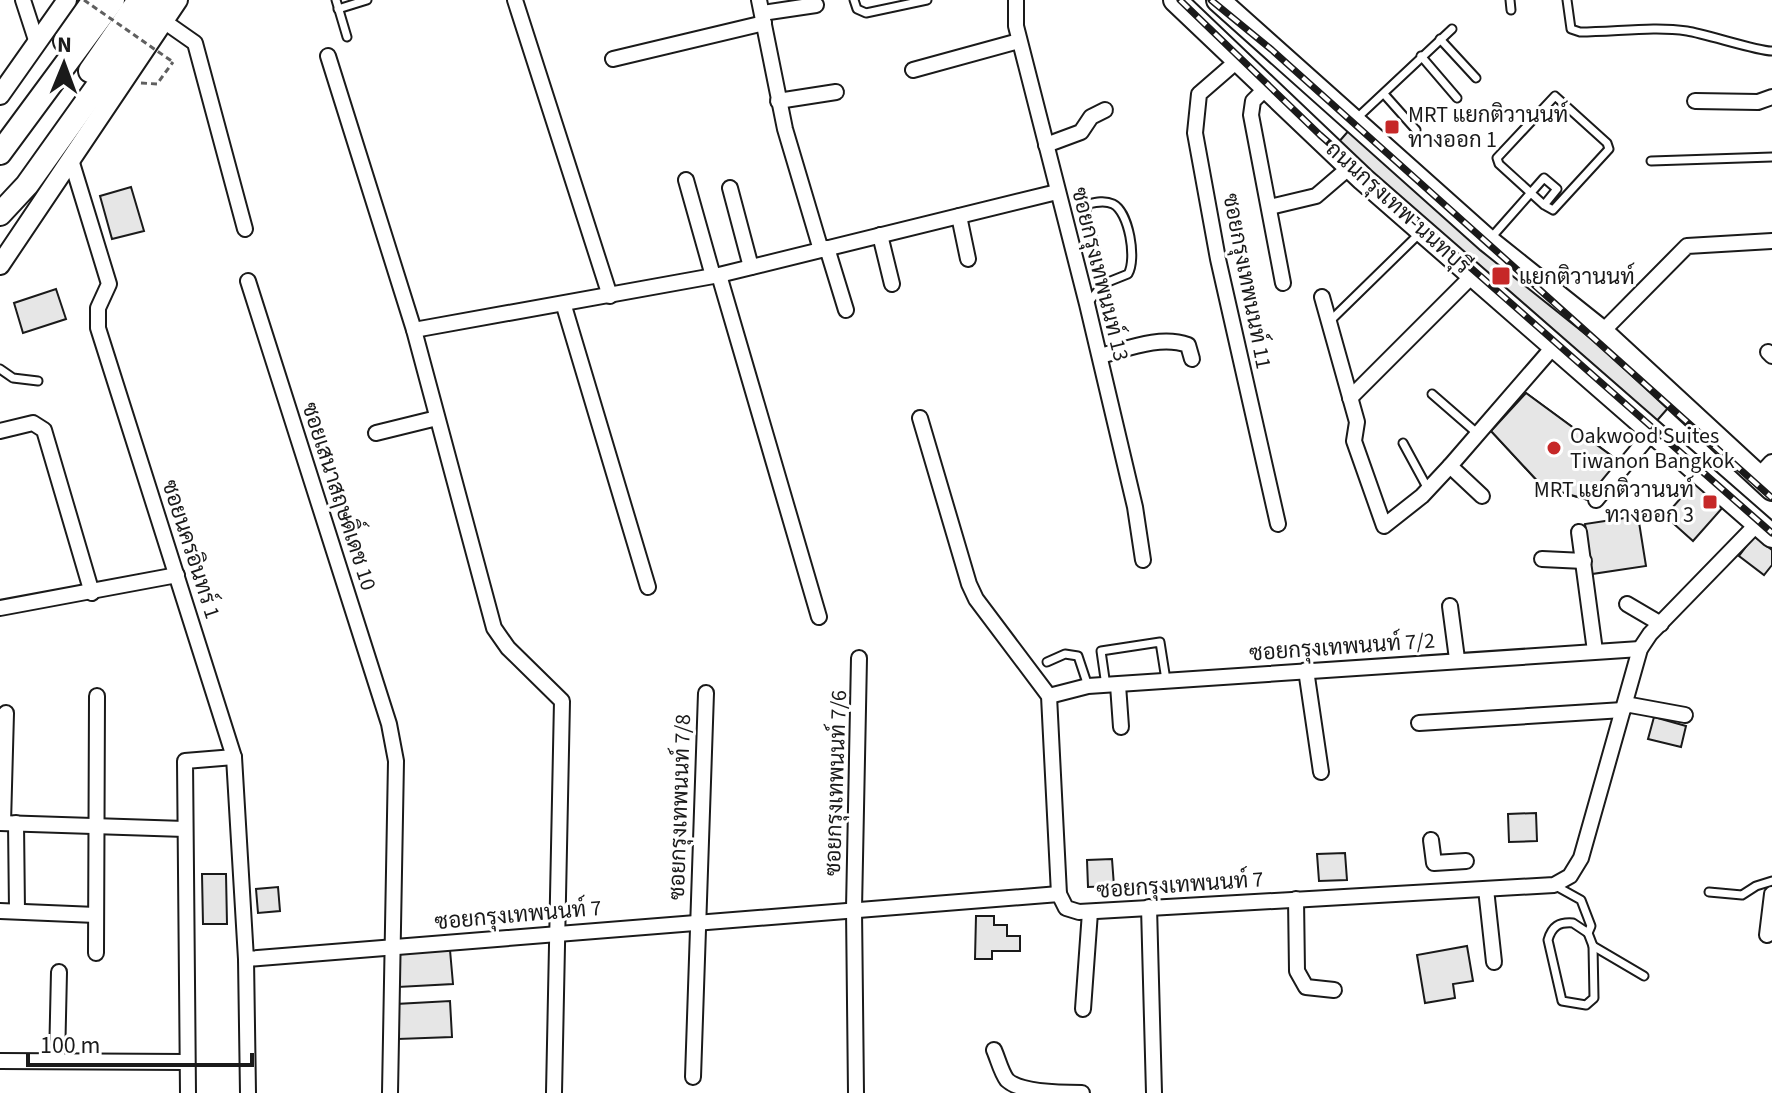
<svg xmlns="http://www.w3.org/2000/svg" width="1772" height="1093" font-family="'Source Sans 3',Sarabun,sans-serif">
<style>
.building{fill:#e6e6e6;stroke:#1a1a1a;stroke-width:2}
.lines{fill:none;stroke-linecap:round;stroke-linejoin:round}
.service-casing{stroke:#1a1a1a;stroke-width:11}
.minor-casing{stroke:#1a1a1a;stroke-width:18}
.tertiary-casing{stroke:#1a1a1a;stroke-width:20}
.secondary-casing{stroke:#1a1a1a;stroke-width:22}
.primary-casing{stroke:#1a1a1a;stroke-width:26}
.path{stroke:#5f5f5f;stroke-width:3;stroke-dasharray:6 4;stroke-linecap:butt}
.service{stroke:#fff;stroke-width:7}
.minor{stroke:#fff;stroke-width:14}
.tertiary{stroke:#fff;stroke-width:16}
.secondary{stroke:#fff;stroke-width:18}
.primary{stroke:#fff;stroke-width:22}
.rail-casing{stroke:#1a1a1a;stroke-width:7}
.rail{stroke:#fff;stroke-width:4;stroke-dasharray:12;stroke-linecap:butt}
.path-bridge{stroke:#5f5f5f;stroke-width:3;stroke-dasharray:6 4;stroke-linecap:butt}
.poi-dot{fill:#c62828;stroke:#fff;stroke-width:3}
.labels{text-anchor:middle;stroke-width:6;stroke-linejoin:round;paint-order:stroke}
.poi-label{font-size:22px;fill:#1a1a1a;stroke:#fff;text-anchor:start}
.street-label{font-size:22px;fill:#1a1a1a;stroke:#fff}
</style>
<rect width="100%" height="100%" fill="#fff"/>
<!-- building -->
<g class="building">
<path d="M1358,120L1675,400L1647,432L1330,152Z"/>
<path d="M131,187L144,231L112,239L100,196Z"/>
<path d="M56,289L66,319L23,333L14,303Z"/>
<path d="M1526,393L1624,465L1592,501L1543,487L1491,431Z"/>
<path d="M1526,393L1624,465L1592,501L1543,487L1491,431Z"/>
<path d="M1695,482L1724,506L1693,541L1665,516Z"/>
<path d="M1638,516L1646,566L1592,574L1585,524Z"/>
<path d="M1754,536L1772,550V565L1764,575L1739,556Z"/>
<path d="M1654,717L1686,726L1681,747L1648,739Z"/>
<path d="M1536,813L1537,841L1509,842L1508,814Z"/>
<path d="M1345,853L1347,880L1319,881L1317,854Z"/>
<path d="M1112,859L1114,886L1088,887L1087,860Z"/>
<path d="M202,874H226L227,924H203Z"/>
<path d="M278,887L280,911L258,913L256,889Z"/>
<path d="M976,916H994V925H1007V936H1020V951H992V959H975Z"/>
<path d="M1467,946L1473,981L1453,984L1455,998L1425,1003L1417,955Z"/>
<path d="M450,950L453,984L398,987L395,954Z"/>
<path d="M450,1001L452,1037L398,1039L396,1004Z"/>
</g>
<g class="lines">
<defs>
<g id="service">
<path d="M336,0L347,37"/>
<path d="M854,0L857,9L866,13L927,0"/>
<path d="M1510,0L1511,10"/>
<path d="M1567,0L1571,29L1580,32C1615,32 1654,26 1687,31C1706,34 1761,52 1772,51"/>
<path d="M338,9L367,0"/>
<path d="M1440,39L1476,78"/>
<path d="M1421,56L1457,98"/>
<path d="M1384,94L1416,130"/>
<path d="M1357,118L1452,29"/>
<path d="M1651,161L1772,157"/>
<path d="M1490,239L1543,179L1544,178L1557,189L1544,205L1499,164L1497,158L1555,96L1607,143L1609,149L1553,210L1544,205"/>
<path d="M1089,302L1103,284L1086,211L1088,204C1096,202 1105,200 1113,204C1129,212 1137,259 1128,274L1103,284"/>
<path d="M1330,321L1420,233"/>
<path d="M0,369L13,378L38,381"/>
<path d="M1432,394L1478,434"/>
<path d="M1403,443L1428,489"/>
<path d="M1047,662L1065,654L1078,656L1088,686"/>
<path d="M1106,686L1101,651L1160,642L1166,680"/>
<path d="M1554,885L1581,900L1591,926L1588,933L1593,946L1644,976"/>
<path d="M1709,892L1742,895L1756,886L1772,881"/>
<path d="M1588,933L1573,923C1559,922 1552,926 1548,940L1562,1001L1586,1005L1594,998L1593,946"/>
</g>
<g id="minor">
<path d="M23,0L36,40"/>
<path d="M515,0L610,296"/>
<path d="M759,0L785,129L821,250"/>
<path d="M1016,0V26L1087,304L1135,507L1143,560"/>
<path d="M762,13L816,5"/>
<path d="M165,22L195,43L245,229"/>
<path d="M328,56L414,330L494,628L508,648L562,701L554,1093"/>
<path d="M613,59L764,23"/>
<path d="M1237,61L1199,94L1195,133L1218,259L1278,524"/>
<path d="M913,70L1019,41"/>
<path d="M1267,87L1253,101L1251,115L1283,283"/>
<path d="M778,101L836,92"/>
<path d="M1695,101L1758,102L1772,97"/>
<path d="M1046,145L1081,132L1091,117L1105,110"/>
<path d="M72,163L109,284L98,308V328L234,757L246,959L248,1093"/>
<path d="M686,180L713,276"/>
<path d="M730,188L751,267"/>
<path d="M1270,207L1316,196L1351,166"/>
<path d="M959,216L968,259"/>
<path d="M880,235L892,284"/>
<path d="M827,248L846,310"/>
<path d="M719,275L819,617"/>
<path d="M248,281L389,724L396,761L390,1093"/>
<path d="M1322,297L1357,422L1354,441L1384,526L1422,496L1450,466"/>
<path d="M564,306L648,587"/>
<path d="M414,330L719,275L1057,192"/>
<path d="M1602,332L1687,246L1772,241"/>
<path d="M1768,352L1772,356"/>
<path d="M1100,356C1127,349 1160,335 1188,345L1192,359"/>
<path d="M1350,398L1474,274"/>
<path d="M920,418L969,584L976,599L1049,696L1059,894"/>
<path d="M0,431L33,423L44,430L92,593"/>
<path d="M376,433L437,418"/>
<path d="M1482,496L1450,466L1554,346"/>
<path d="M1596,500L1653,431"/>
<path d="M1579,532L1595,651"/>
<path d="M1542,559L1584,561"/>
<path d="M1627,604L1661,624"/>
<path d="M1450,606L1457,659"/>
<path d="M0,608L177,575"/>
<path d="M1306,670L1321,772"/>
<path d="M1118,685L1121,727"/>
<path d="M1049,696L1088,686L1640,649"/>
<path d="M1625,704L1685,715"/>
<path d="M1419,723L1623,710"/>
<path d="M0,823L185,829"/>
<path d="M3,823L6,713"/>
<path d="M16,823L17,911"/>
<path d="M1431,840L1434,863L1466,861"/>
<path d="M1486,889L1494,962"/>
<path d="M1296,899L1297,971L1306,987L1334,990"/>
<path d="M1149,907L1154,1093"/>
<path d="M0,911L96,915"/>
<path d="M1767,935L1772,894"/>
<path d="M96,953L97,696"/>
<path d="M246,959L1059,894L1066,908L1079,912L1554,885L1570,876L1581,858L1640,649L1650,634L1758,523"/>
<path d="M1083,1009L1090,912"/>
<path d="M994,1050C998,1059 1001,1072 1007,1080C1021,1093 1062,1093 1082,1093"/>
<path d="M0,1061L186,1062"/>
<path d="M57,1061L59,972"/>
<path d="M693,1077L706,693"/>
<path d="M188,1093L185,761L234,757"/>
<path d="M856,1093L854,909L859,658"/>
</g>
<path id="tertiary" d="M1758,478L1772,463"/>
<g id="secondary">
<path d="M0,95L67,0"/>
<path d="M0,265L178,0"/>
</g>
<g id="primary">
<path d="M1175,0L1363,179L1772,536"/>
<path d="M1218,0L1488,241L1602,332L1772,489"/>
<path d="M65,41L94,0"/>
<path d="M90,71L139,0"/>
<path d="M0,153L113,0"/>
<path d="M0,214L27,185L159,0"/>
</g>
</defs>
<!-- service casing -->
<use href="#service" class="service-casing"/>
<!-- minor casing -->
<use href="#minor" class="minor-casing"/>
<!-- tertiary casing -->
<use href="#tertiary" class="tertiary-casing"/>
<!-- secondary casing -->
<use href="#secondary" class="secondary-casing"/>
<!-- primary casing -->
<use href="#primary" class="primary-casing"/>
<!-- path -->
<path class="path" d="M141,83L157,84L173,62"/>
<!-- service -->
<use href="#service" class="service"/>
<!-- minor -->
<use href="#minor" class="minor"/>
<!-- tertiary -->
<use href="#tertiary" class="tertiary"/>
<!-- secondary -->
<use href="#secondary" class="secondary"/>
<!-- primary -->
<use href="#primary" class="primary"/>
<defs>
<g id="rail">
<path d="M1180,0L1320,135L1772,533"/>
<path d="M1211,0L1272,50L1772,498"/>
</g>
</defs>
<!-- rail casing -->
<use href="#rail" class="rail-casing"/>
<!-- rail -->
<use href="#rail" class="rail"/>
<!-- path-bridge -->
<path class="path-bridge" d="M84,0L173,62"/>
</g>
<!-- markers -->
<g class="poi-dot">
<rect x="1384" y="119" width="16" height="16" rx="4"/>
<rect x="1491" y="266" width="20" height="20" rx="4"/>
<circle cx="1554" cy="448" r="8"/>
<rect x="1702" y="494" width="16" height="16" rx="4"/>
</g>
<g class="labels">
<!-- poi labels -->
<g class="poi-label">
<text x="1408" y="122">MRT แยกติวานนท์<tspan x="1408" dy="25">ทางออก 1</tspan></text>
<text x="1519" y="284">แยกติวานนท์</text>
<text x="1570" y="443">Oakwood Suites<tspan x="1570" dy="25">Tiwanon Bangkok</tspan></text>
<text x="1694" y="497" text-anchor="end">MRT แยกติวานนท์<tspan x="1694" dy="25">ทางออก 3</tspan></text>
</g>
<!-- street labels -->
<g class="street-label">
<text transform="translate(1399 207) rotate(42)" y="8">ถนนกรุงเทพ-นนทบุรี</text>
<text transform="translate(1101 274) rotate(76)" y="8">ซอยกรุงเทพนนท์ 13</text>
<text transform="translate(1248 281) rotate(79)" y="8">ซอยกรุงเทพนนท์ 11</text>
<text transform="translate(340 496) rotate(72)" y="8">ซอยเสนาสฤษดิ์เดช 10</text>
<text transform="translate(192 549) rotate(72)" y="8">ซอยนครอินทร์ 1</text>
<text transform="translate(1342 646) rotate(-4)" y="8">ซอยกรุงเทพนนท์ 7/2</text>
<text transform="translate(835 783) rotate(-88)" y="8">ซอยกรุงเทพนนท์ 7/6</text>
<text transform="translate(679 807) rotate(-88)" y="8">ซอยกรุงเทพนนท์ 7/8</text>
<text transform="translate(1180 884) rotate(-4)" y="8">ซอยกรุงเทพนนท์ 7</text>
<text transform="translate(518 914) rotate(-5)" y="8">ซอยกรุงเทพนนท์ 7</text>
</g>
</g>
<!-- north arrow -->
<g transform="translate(64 64) rotate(1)" stroke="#ffffff" stroke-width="6" paint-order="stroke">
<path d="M0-6L14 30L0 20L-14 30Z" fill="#1a1a1a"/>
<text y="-12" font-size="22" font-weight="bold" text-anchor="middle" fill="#1a1a1a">N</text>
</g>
<!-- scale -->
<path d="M28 1053v12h224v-12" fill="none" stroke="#1a1a1a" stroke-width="4"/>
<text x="40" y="1053" font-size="24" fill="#1a1a1a" stroke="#ffffff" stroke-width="6" paint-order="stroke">100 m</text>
</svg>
